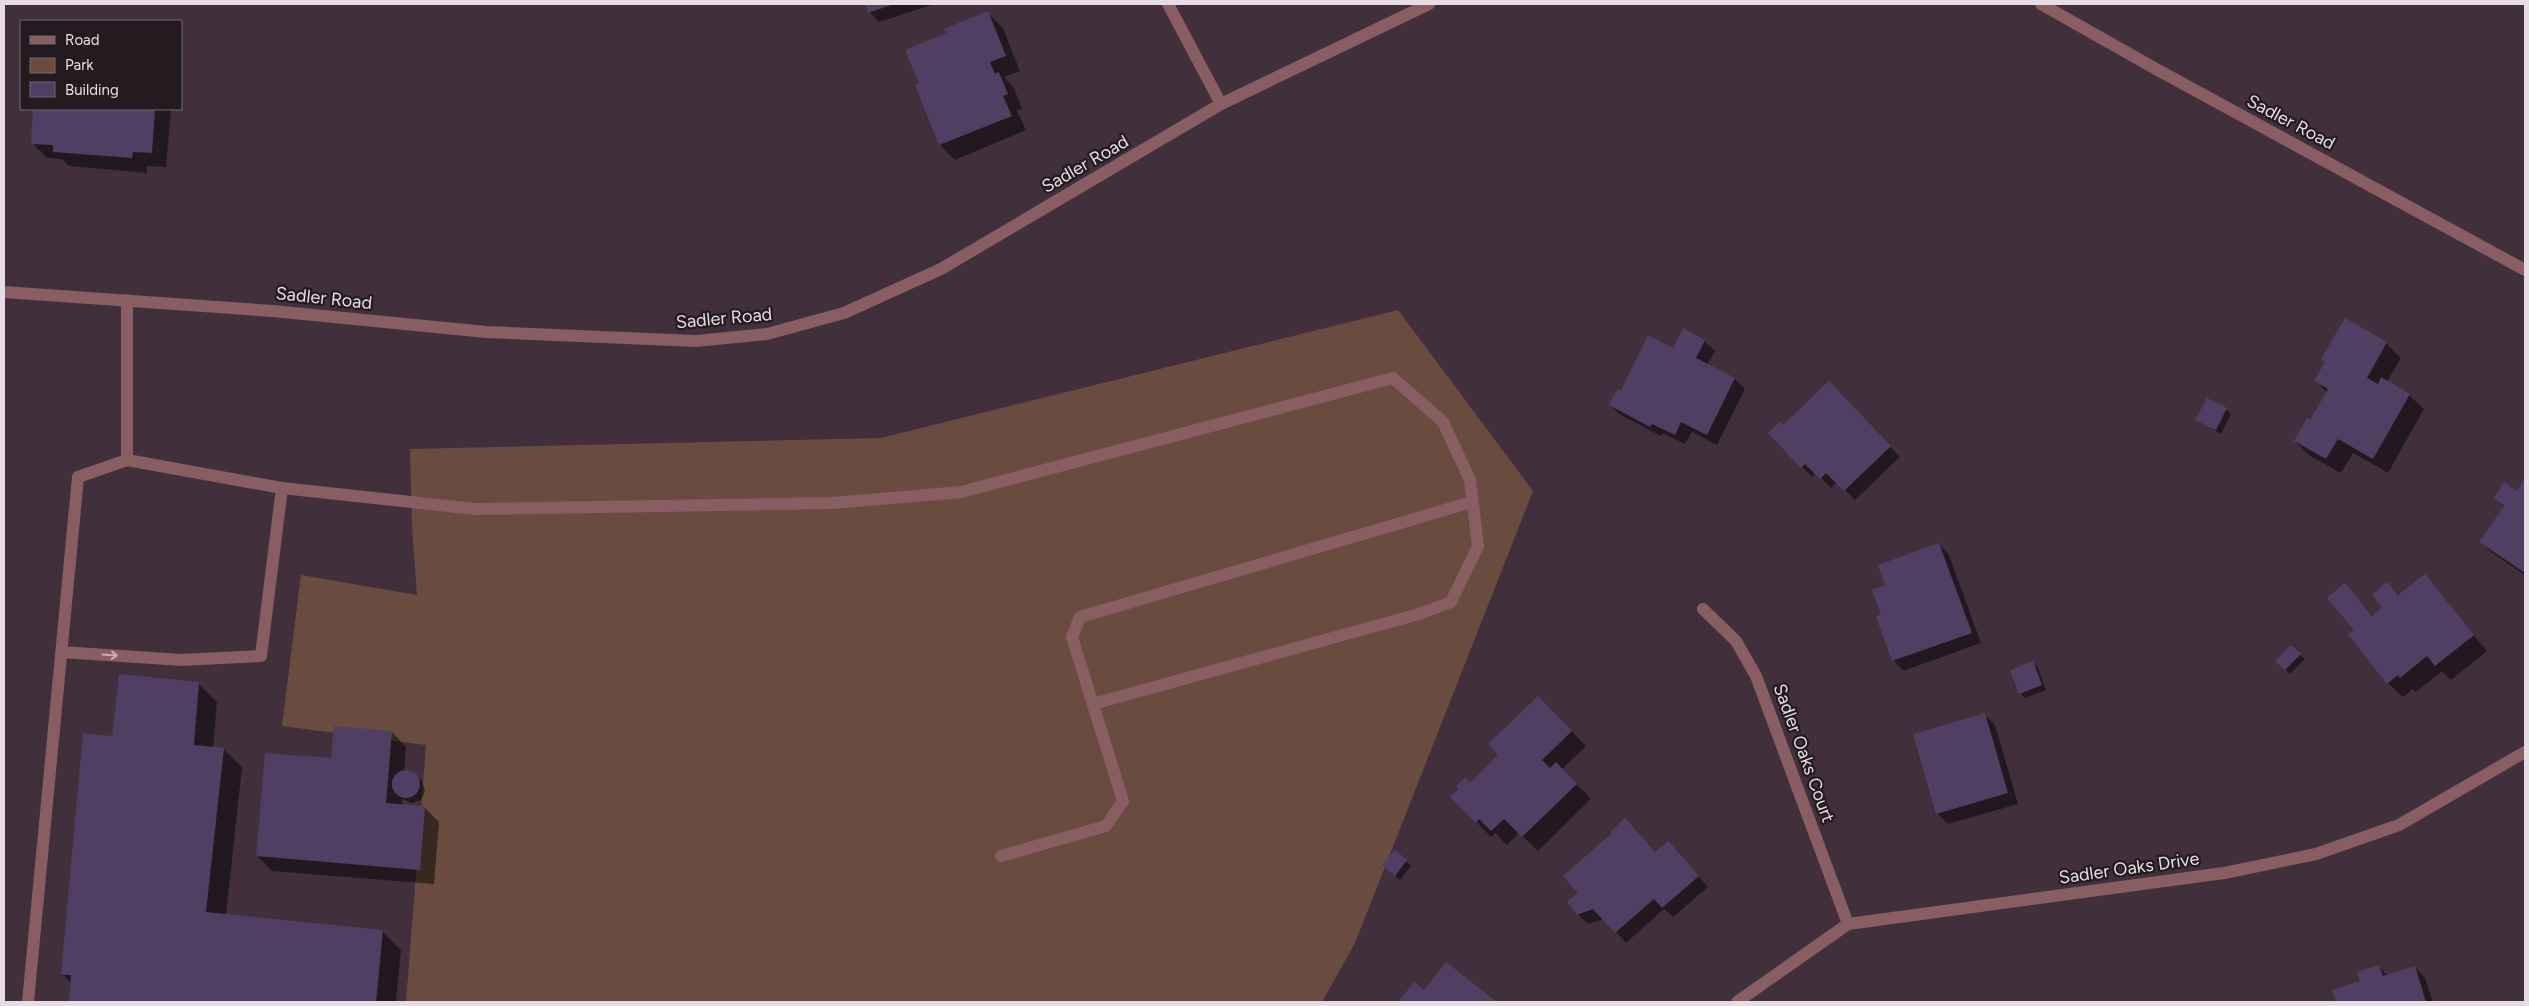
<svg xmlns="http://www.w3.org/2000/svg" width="2529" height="1006" font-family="Figtree,sans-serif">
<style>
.green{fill:#694c3f}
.shadow{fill:#0007}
.building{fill:#503f63}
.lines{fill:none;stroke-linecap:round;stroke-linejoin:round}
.service{stroke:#885e62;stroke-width:12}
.minor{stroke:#885e62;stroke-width:12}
.tertiary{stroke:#885e62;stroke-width:12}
.oneway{stroke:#c6b0b6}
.labels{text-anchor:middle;stroke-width:4.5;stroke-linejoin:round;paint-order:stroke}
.street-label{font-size:18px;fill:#e7dce3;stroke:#231b20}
</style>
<rect width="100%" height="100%" fill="#41303c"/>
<!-- green -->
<path class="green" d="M1398,310L1533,491L1355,943L1322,1002H406L426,745L282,726L301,575L417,595L412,527L410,449L881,438Z"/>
<!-- shadow -->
<g class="shadow">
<path d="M866,4H935L879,22L869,12Z"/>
<path d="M988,13L1003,28L1020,71L1004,77L1014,88L1022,109L1017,111L1026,130L955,160L940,145L916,86L921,84L947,34Z"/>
<path d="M35,109H171L166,167L147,166V173L69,166L62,159L47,158L32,143Z"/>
<path d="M1704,341L1715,351L1707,365L1735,379L1745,389L1717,445L1692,432L1685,444L1662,433L1661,436L1621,415L1610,405L1621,391Z"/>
<path d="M2386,343L2401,358L2387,382L2409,395L2424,409L2388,473L2353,453L2341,473L2310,456L2295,441L2311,422L2327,393L2316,381Z"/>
<path d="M1839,393L1900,457L1855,500L1837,482L1831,488L1816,473L1812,477L1802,467L1784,426Z"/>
<path d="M2226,409L2231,414L2221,434L2197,419Z"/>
<path d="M2525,480V575L2491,552L2481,542L2504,507L2495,498L2517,492Z"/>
<path d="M1939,544L1949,555L1981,643L1903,671L1893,660L1883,615L1887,586Z"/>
<path d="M2424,576L2487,651L2451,680L2442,671L2416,692L2413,689L2403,697L2388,683L2355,630L2345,585L2373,616L2384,608L2387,584L2400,596Z"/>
<path d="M2291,647L2305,659L2290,674L2277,661Z"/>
<path d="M2033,663L2038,668L2046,690L2025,698L2020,693Z"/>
<path d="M198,683L217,702L213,748L223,749L242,767L226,915L382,931L401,950L396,1002H70L72,984L62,974L113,738Z"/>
<path d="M1553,712L1586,746L1562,769L1591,799L1538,851L1519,833L1507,845L1495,833L1491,837L1452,797L1470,784Z"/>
<path d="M1985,715L1995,725L2018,804L1948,824L1938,814Z"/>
<path d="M392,732L406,747L404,772L416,775L422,781L425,791L421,800L412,803L402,799V805L424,807L439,822L434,884L272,871L257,856L332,759Z"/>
<path d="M1655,853H1678L1708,887L1673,917L1664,909L1626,943L1604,919L1588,924L1578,914Z"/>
<path d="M1406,861L1411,866L1400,880L1389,870Z"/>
<path d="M1446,964L1495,1002H1404L1401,1000L1424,992Z"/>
<path d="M2379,967L2388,976L2415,967L2425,978L2433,1002H2337L2333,991L2361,982Z"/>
</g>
<!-- building -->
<g class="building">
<path d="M865,4H894L868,13Z"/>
<path d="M988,11L1006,56L990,62L995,74L999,72L1008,94L1003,96L1012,116L939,145L915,85L919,83L905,50L946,33L944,29Z"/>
<path d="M33,109H155L152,153L133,152L132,158L53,152V145L31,144Z"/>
<path d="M2345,318L2387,342L2367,378L2378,384L2381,377L2410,394L2373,459L2338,439L2326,459L2294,441L2307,418L2310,420L2328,389L2314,381L2325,362L2321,359Z"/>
<path d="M1683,328L1705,340L1696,358L1735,378L1707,435L1681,422L1675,435L1652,424L1650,427L1609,405L1617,389L1621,390L1648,335L1673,348Z"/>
<path d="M1829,381L1891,446L1844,491L1826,473L1820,479L1805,464L1801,468L1768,433L1781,421L1783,425Z"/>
<path d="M2207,398L2227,408L2216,430L2195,420Z"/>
<path d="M2525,478V573L2479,542L2504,506L2494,498L2504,482L2517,491Z"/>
<path d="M1939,543L1972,633L1892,661L1876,617L1881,614L1872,590L1885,585L1878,565Z"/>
<path d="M2425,574L2474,635L2435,666L2427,656L2400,678L2398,675L2387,684L2348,634L2354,630L2327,598L2345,583L2372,616L2382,607L2372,595L2387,582L2398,595Z"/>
<path d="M2291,645L2301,654L2285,670L2275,661Z"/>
<path d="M2033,661L2042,685L2019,694L2010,670Z"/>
<path d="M119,674L199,682L194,745L224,748L206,912L383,930L376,1002H69L71,975H61L83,733L112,736Z"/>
<path d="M1538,696L1572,731L1542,760L1550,768L1556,762L1577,784L1522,837L1504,819L1491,831L1479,819L1476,823L1450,797L1459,789L1456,786L1465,777L1470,783L1498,755L1488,744Z"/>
<path d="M1985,713L2008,793L1936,814L1913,734Z"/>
<path d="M334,726L392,731L386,803L425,806L420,870L256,856L265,753L331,758Z"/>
<circle cx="406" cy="784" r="14"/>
<path d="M1625,818L1655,852L1668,841L1699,876L1662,908L1654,899L1615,933L1593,909L1577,915L1567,902L1578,893L1563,876L1612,833L1610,832Z"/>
<path d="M1395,850L1407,860L1395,876L1382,865Z"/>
<path d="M1446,962L1497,1002H1403L1400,1000L1414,982L1424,990Z"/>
<path d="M2379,965L2383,976L2415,966L2426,1002H2336L2332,990L2360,981L2357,972Z"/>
</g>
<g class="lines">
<!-- service -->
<g class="service">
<path d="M127,460V300"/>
<path d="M282,488L475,509L832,503L961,492L1393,378L1443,422L1470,480L1478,546L1451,602L1419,614L1093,704"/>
<path d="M1001,856L1106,826L1123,801L1072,637L1080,617L1472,502"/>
<path d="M28,1002L78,477L127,460L282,488L261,656L182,660L61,652"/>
</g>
<!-- minor -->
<g class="minor">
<path d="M1168,4L1221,104"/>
<path d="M1703,609L1736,641L1756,676L1848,924"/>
<path d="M1737,1002L1848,924L2224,873L2316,854L2399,825L2525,752"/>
</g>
<!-- tertiary -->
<g class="tertiary">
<path d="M2041,4L2156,69L2525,270"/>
<path d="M4,292L273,311L486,332L696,341L767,334L844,313L941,269L1221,104L1429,4"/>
</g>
</g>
<!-- one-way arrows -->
<defs><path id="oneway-shaft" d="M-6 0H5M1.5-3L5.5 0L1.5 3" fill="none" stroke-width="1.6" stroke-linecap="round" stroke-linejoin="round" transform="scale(1.25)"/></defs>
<use class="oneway" href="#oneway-shaft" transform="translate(110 655) rotate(4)"/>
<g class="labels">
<!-- street labels -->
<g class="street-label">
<text transform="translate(2291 122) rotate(28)" y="6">Sadler Road</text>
<text transform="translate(1085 164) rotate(-30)" y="6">Sadler Road</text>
<text transform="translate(324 298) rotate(6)" y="6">Sadler Road</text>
<text transform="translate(724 318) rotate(-5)" y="6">Sadler Road</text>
<text transform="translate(1804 753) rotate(70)" y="6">Sadler Oaks Court</text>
<text transform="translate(2129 868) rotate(-8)" y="6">Sadler Oaks Drive</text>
</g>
</g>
<!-- border -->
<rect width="2529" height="1006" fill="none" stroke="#e7dce3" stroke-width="10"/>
<!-- legend -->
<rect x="20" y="20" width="162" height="90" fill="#231b20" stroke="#71686e"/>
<rect x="30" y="36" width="25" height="8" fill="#885e62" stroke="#71686e"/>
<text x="65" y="45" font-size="15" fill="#e7dce3">Road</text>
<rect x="30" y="58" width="25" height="15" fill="#694c3f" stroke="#71686e"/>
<text x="65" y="70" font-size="15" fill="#e7dce3">Park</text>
<rect x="30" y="82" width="25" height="15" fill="#503f63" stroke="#71686e"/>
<text x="65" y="95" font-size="15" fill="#e7dce3">Building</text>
</svg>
